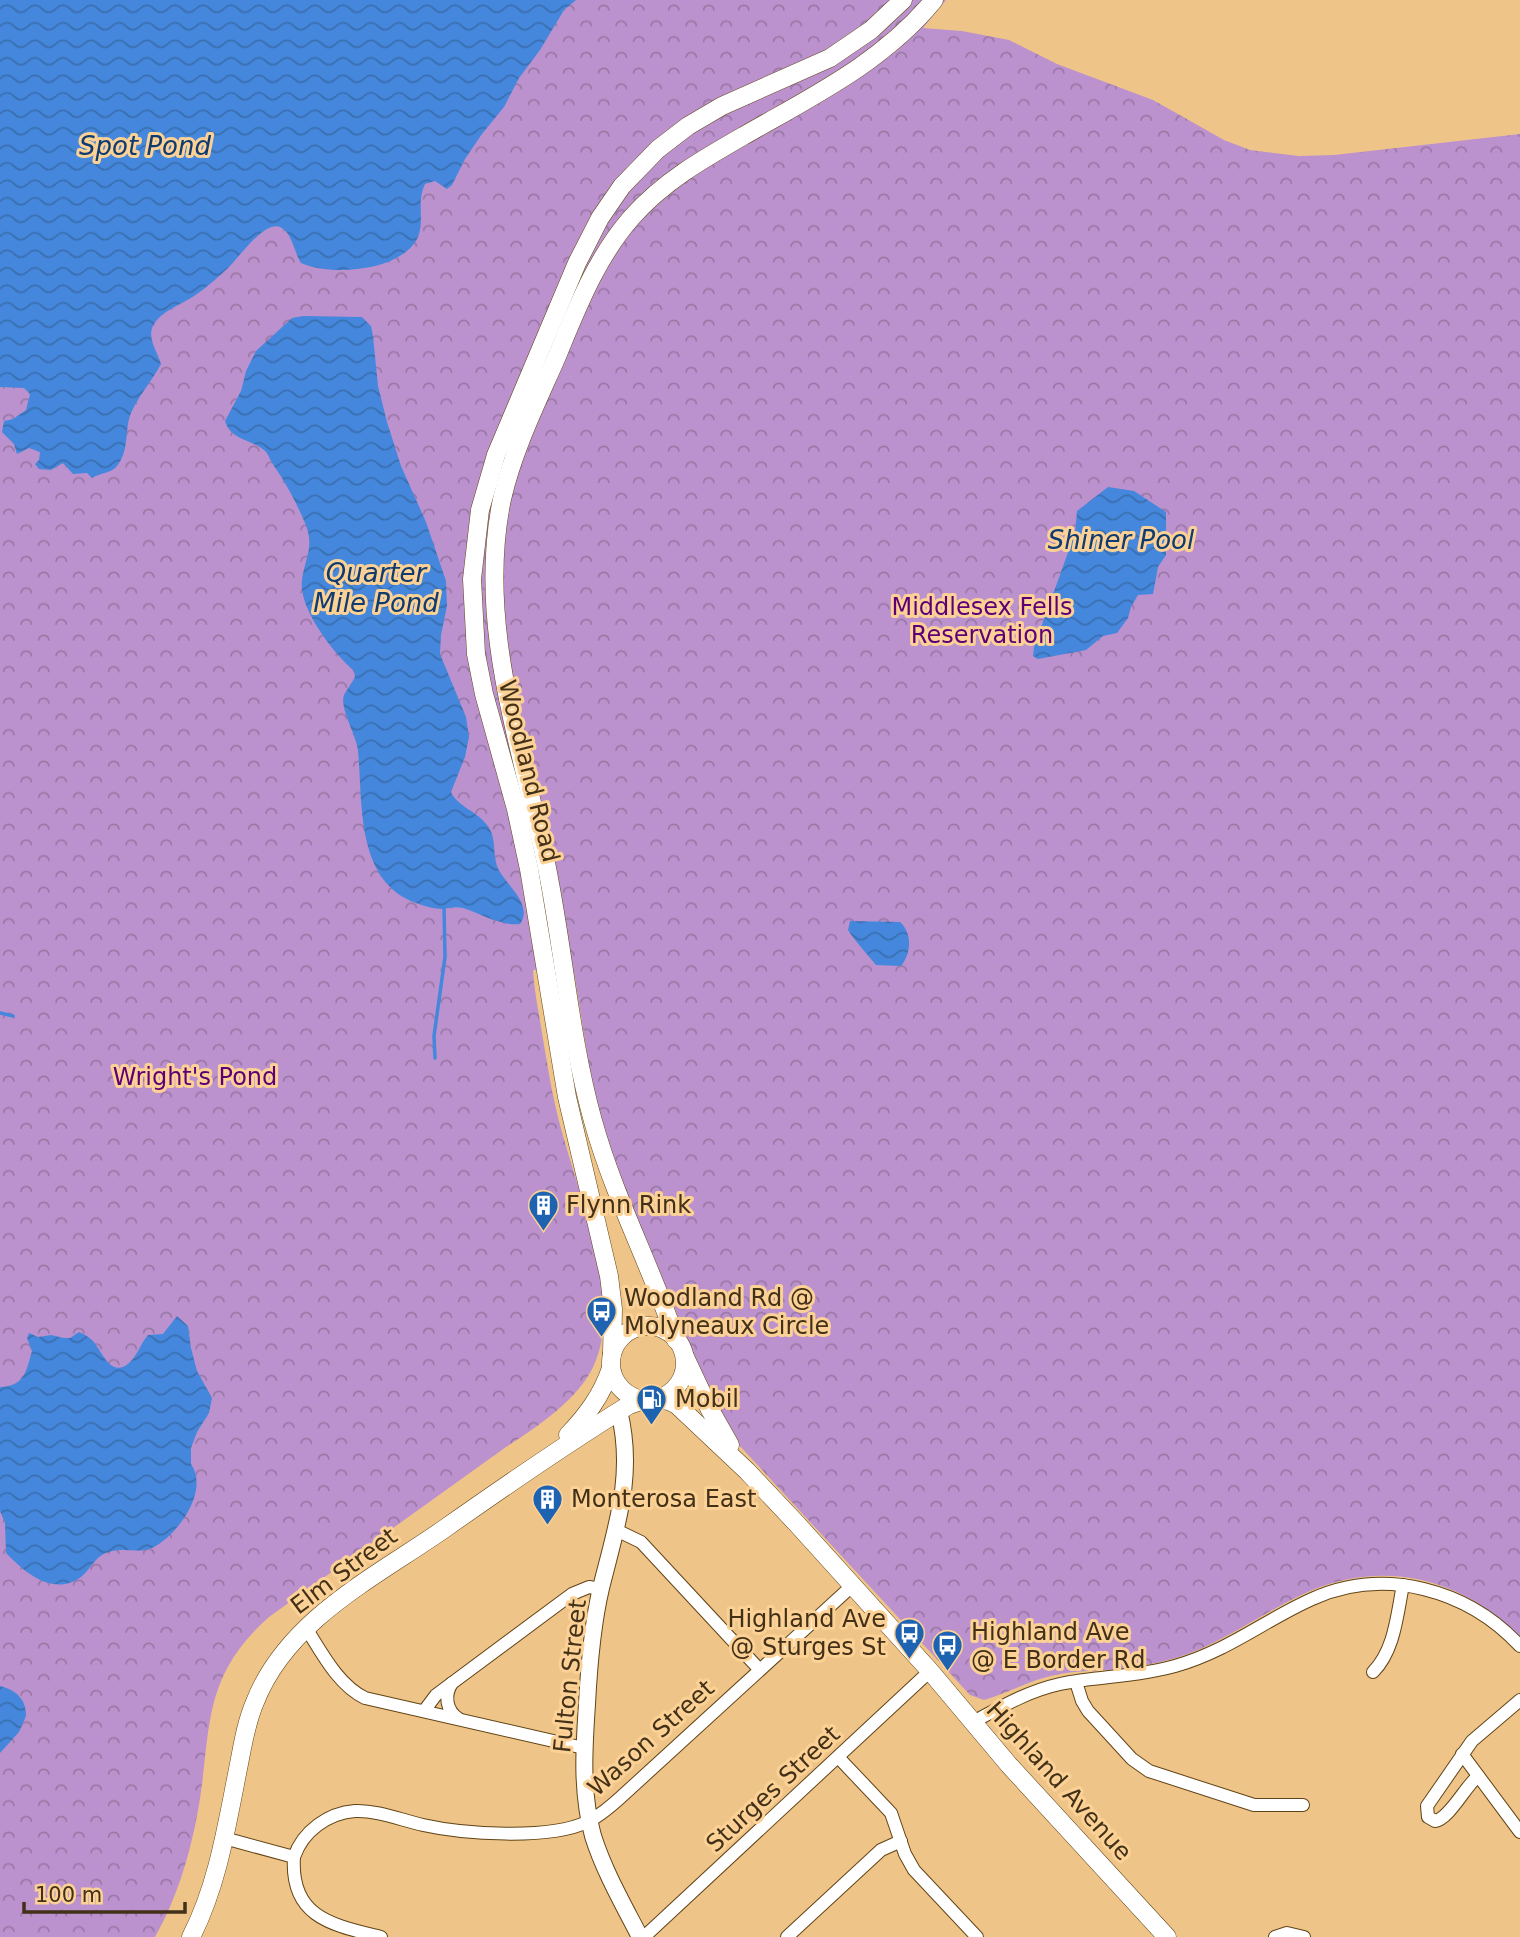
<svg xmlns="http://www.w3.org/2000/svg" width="1520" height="1937" font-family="'DejaVu Sans',sans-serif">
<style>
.park{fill:url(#park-crowns)}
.water{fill:url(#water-waves)}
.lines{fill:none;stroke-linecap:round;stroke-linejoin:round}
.stream{stroke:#4487dc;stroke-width:3.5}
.minor-casing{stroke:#614416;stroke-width:14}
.tertiary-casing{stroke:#614416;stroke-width:18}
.secondary-casing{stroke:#614416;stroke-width:19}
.minor{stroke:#fff;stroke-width:12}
.tertiary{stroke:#fff;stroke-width:16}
.secondary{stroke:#fff;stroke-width:18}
.labels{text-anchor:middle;stroke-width:6;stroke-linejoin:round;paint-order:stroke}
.park-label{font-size:24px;fill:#5d0078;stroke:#fcd195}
.street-label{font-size:24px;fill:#423118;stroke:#fcd195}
.poi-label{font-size:24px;fill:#423118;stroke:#fcd195;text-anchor:start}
.water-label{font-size:26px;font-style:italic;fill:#0d3b72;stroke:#fcd195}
</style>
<defs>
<pattern id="park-crowns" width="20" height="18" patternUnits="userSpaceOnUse" patternTransform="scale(1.75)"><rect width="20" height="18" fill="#bc92ce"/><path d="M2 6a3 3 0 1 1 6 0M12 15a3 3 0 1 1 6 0" fill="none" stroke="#9a78a6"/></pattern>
<pattern id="water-waves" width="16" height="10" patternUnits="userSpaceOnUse" patternTransform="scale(1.75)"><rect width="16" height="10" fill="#4487dc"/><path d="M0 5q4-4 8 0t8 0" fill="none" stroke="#3a6fb1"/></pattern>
</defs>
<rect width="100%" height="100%" fill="#efc488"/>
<!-- park -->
<path class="park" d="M0,0H946L923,28L962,31L1009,40L1057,64L1153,100L1224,140L1250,150L1299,156L1334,155L1520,134V1637C1462,1579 1387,1559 1310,1591C1264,1611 1225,1643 1176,1658C1154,1664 1131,1668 1108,1670C1090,1671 1072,1671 1055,1675C1030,1680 1008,1693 984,1700L970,1695L726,1431L702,1384L671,1298L632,1211L605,1135L591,1078L574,972L533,970C534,989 538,1008 541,1027C547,1062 552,1097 562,1132C579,1196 623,1301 594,1365C579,1399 536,1428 506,1447L269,1617C198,1680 213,1733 197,1816C189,1858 176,1900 155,1937H0Z"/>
<!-- water -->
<g class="water">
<path d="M0,0H576L564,10L540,50L519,78L504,107L482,134L465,159L452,185L447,189L435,181L425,184C416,202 425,220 418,237C403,271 331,277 301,263C294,252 292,232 280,227C264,220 238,259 227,269C217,278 206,288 194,296C182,304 162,311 154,324C146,337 157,351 161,364C152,381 139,395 131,413C124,430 130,450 117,466C112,473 100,473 92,478L87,473L73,474L63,463L51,470L39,469L35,464L39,460L40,452L29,448L17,454L14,444L2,432L4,421L13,419L26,410L30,394L24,388L0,387Z"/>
<path d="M303,316L362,317L371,326L373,336L378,386L387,422L401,466L426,522L446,581L447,606L441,635L440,654L466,717L469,737L465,757L451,792C458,807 477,811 487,825C498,838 491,858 500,872C509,887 533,906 520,924C500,926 482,914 463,908C456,906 449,908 442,909C435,909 424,906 416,903C355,881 363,802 358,751C357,736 339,708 344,695C347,689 352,683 355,677L354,671C333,653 298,608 302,580C305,557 315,547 305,523C297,504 286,483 274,466C271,462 269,456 266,452C253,439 231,441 225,421L241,391L246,371L256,351L292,318Z"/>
<path d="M1108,487L1134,491L1166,512V555L1158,567L1153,594L1138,595L1131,607L1128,618L1117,633L1103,636L1086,650L1038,659L1033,656L1034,647L1075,533L1077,511Z"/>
<path d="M850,921L900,922C913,934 911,954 901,966L876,965C868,955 854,940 848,930Z"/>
<path d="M177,1316L188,1326L191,1348L197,1371L212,1398L209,1413L197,1432L191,1448V1464C210,1491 177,1536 152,1548C139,1554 123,1547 109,1552C96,1555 91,1569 81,1577C54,1597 25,1573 6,1553L5,1523L0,1511V1387C25,1386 26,1371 32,1351L27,1338L29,1333L38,1337L51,1335L64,1338H70L79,1332C84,1334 89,1337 93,1341C102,1351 111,1379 129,1363C138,1355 140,1344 148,1335L163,1334Z"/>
<path d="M0,1686C16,1690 26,1699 26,1716L19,1732L0,1753Z"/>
</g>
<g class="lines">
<!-- stream -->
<g class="stream">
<path d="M0,1013L13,1016"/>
<path d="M435,1058L434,1036L445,957L444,908"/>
</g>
<defs>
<g id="minor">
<path d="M616,1530L641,1542L759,1669"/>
<path d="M306,1628C322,1653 338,1685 365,1698L584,1748"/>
<path d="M1373,1672C1395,1650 1397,1614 1403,1585"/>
<path d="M1076,1682L1082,1701L1088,1711L1132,1759L1149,1771L1254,1805H1303"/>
<path d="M452,1683C444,1695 446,1711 459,1719"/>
<path d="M424,1711L436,1695L572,1594L589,1587L601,1589"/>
<path d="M973,1722C1001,1707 1028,1691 1060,1684C1098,1676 1137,1677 1175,1666C1228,1651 1265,1620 1312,1599C1385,1566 1468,1590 1520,1646"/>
<path d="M1462,1754L1520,1832"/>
<path d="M838,1757L891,1813L905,1854L914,1870L977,1937"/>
<path d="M1478,1776C1465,1787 1449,1819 1435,1821L1428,1817L1427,1806L1472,1741L1520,1700"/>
<path d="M224,1838L294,1857C290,1918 333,1925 381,1937"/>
<path d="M294,1857C303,1831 328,1813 355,1811C377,1810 401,1820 423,1825C463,1834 549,1840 587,1822C600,1816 611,1806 621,1797L853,1585"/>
<path d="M644,1937L930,1671"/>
<path d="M787,1937L881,1850L901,1841"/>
<path d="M1275,1937L1287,1933L1304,1937"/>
</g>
<path id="tertiary" d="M619,1411C635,1475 616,1527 601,1588C592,1626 589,1665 587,1704C584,1748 581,1792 593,1836C604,1871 623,1904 640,1937"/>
<g id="secondary">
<circle cx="648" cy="1363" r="37"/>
<path d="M676,1340C651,1266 614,1197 593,1121C570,1039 564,952 547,868C522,747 476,624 502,499C513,451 535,406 555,361C576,311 595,259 632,217C664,181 703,159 745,135C813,96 883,62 934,0"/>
<path d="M612,1354L613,1309L609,1276L567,1097L529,869L516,809L484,694L476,654L472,579L480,510L496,455L577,263L600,218L622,186L658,149L688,126L722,106L830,58L871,30L903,0"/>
<path d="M685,1357L709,1408L730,1445"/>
<path d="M656,1399L669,1401L677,1405L747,1471L797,1524L930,1671L1009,1765L1167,1937"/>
<path d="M568,1435C587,1415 602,1395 611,1368"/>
<path d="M191,1937C217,1886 226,1830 237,1774C242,1750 245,1725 255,1702C287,1620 375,1577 444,1529C505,1486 566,1444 629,1405L644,1400"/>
</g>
</defs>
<!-- minor casing -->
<use href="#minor" class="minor-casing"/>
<!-- tertiary casing -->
<use href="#tertiary" class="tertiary-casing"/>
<!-- secondary casing -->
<use href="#secondary" class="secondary-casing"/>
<!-- minor -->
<use href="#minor" class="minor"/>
<!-- tertiary -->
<use href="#tertiary" class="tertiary"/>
<!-- secondary -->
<use href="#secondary" class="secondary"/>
</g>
<!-- icons -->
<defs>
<symbol id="building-pin" viewBox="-11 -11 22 30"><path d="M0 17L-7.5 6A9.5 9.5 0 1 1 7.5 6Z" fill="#1e62b2" stroke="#fcd195"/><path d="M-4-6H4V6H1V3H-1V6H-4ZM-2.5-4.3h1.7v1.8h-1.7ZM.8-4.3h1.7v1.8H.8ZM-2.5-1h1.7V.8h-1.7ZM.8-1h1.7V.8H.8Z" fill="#fff"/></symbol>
<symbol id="bus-pin" viewBox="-11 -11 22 30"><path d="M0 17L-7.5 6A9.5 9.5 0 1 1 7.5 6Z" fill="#1e62b2" stroke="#fcd195"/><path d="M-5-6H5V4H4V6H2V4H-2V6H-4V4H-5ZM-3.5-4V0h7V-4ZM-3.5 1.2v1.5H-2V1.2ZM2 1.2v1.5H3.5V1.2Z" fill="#fff"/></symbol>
<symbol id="fuel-pin" viewBox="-11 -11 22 30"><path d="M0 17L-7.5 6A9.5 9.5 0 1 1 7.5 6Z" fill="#1e62b2" stroke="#fcd195"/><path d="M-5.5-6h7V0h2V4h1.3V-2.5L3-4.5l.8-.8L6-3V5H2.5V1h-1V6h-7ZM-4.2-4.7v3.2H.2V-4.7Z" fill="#fff"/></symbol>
</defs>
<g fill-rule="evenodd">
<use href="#building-pin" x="526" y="1188" width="35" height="47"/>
<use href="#bus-pin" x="584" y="1294" width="35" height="47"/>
<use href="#fuel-pin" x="634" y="1382" width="35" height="47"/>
<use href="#building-pin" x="530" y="1482" width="35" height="47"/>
<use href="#bus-pin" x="892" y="1616" width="35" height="47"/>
<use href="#bus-pin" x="930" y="1628" width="35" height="47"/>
</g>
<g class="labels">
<!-- park labels -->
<g class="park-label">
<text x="982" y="615">Middlesex Fells<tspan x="982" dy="28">Reservation</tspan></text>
<text x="195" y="1085">Wright's Pond</text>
</g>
<!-- street labels -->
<g class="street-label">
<text transform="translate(529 771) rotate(76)" y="8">Woodland Road</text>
<text transform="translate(344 1571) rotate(-37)" y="8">Elm Street</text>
<text transform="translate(570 1676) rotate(-84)" y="8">Fulton Street</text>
<text transform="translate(651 1738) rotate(-42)" y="8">Wason Street</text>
<text transform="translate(1059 1781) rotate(48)" y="8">Highland Avenue</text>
<text transform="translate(773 1789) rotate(-43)" y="8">Sturges Street</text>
</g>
<!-- poi labels -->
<g class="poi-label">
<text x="566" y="1213">Flynn Rink</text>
<text x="624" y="1306">Woodland Rd @<tspan x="624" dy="28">Molyneaux Circle</tspan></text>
<text x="675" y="1407">Mobil</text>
<text x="571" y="1507">Monterosa East</text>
<text x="886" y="1627" text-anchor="end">Highland Ave<tspan x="886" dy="28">@ Sturges St</tspan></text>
<text x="971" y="1640">Highland Ave<tspan x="971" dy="28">@ E Border Rd</tspan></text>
</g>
<!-- water labels -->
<g class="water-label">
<text x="145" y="155">Spot Pond</text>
<text x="1121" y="549">Shiner Pool</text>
<text x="376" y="582">Quarter<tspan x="376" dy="30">Mile Pond</tspan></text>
</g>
</g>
<!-- scale -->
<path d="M24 1902v10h161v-10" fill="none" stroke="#423118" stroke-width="3.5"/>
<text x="35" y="1902" font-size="21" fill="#423118" stroke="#fcd195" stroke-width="5" paint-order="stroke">100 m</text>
</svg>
